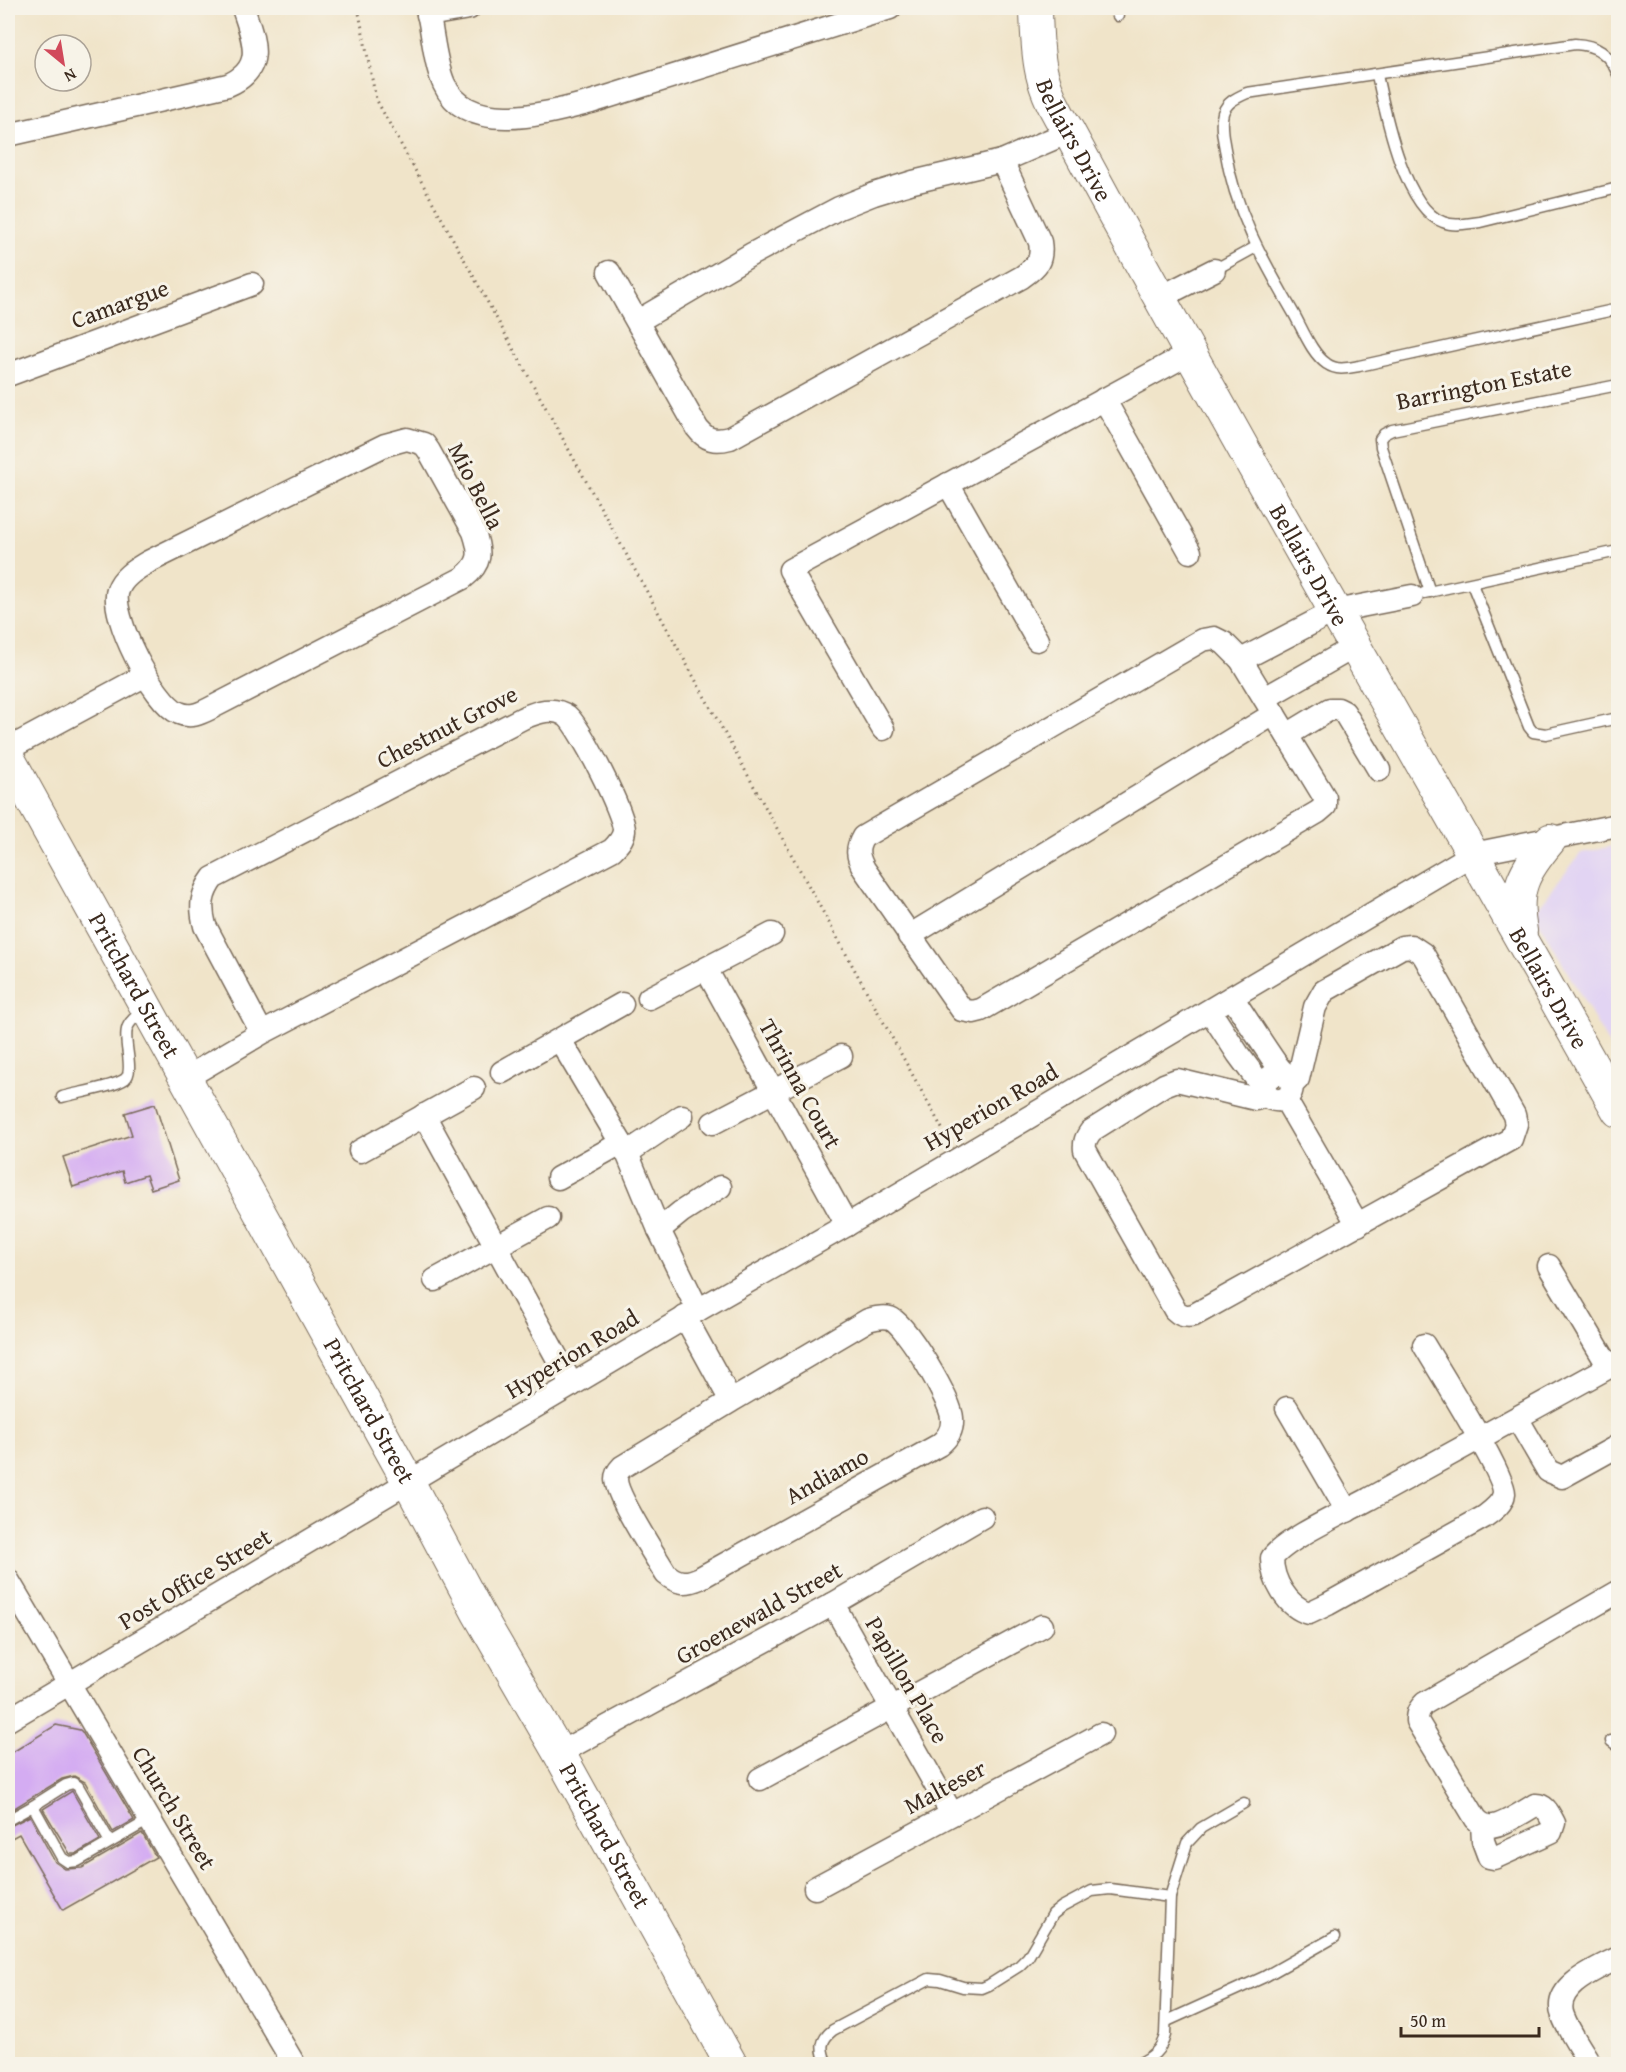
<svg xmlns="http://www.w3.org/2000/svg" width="1626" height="2072" font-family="'Gentium Book Plus',serif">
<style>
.built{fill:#e2d4f3}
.building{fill:#d4acf2}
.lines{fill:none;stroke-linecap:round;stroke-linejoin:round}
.lane-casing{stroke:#7a6b5a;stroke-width:13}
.street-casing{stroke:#7a6b5a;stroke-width:25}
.secondary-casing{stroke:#7a6b5a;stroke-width:34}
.path{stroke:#7a6b5a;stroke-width:3;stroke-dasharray:1.5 4.5;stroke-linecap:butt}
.lane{stroke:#fff;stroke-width:10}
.street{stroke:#fff;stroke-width:22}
.secondary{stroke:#fff;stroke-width:32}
.labels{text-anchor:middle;stroke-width:6;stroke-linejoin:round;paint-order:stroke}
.street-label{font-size:24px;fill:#3b2a1e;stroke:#f7f3e8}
</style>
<rect width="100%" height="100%" fill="#f7f3e8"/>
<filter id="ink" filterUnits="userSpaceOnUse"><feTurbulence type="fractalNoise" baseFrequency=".0167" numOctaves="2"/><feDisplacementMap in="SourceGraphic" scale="12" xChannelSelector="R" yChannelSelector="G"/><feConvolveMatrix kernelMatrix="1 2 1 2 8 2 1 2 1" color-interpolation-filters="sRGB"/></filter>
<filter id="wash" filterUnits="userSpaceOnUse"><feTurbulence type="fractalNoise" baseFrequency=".008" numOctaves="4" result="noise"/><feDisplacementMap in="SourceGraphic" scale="24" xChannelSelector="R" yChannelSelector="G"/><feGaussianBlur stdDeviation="1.35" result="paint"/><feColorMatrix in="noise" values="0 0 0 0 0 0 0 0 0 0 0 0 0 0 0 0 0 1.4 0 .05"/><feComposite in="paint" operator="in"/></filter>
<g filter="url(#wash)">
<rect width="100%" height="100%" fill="#f0e4c9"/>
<!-- built -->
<path class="built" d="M1618,845V1061L1534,913L1581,853Z"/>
<g id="blocks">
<!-- building -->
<g class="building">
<path d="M155,1104L179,1180L151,1189L146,1175L125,1182L122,1171L73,1187L63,1157L132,1135L125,1113Z"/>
<path d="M56,1725L80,1730L82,1732L134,1820L113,1832L85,1782L74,1776L62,1779L8,1812V1755Z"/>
<path d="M72,1791L100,1840L76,1854H70L43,1809Z"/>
<path d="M30,1816L55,1862L65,1869L82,1868L142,1833L156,1857L63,1910L19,1834L8,1840V1827Z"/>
</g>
</g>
</g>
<g filter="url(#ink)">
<use href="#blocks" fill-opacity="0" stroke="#7a6b5a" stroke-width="1.5"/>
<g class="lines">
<defs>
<g id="lane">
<path d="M1114,8L1118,16"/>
<path d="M1618,74C1609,54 1597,45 1575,44L1247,93C1236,98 1227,102 1223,113C1220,124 1223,138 1225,149C1235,212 1263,260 1294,314C1303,330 1312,354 1327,364C1337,371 1348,368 1359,366L1618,309"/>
<path d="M1377,75C1385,112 1404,208 1443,222C1455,227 1468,223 1480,222L1618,188"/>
<path d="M1214,270L1256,247"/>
<path d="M1472,584L1529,727L1533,732L1546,734L1618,718"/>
<path d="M1430,592L1381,447L1380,439L1384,434L1392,430L1618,385"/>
<path d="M1424,593L1618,551"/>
<path d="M62,1097C76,1093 114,1087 125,1079C135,1071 123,1043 127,1029C129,1021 139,1014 145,1009"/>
<path d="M1611,1741L1618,1746"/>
<path d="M33,1806L66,1785L73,1783L78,1786L110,1842"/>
<path d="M8,1820L33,1806L62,1858L68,1862L78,1861L149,1820"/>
<path d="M1170,1897L1187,1843L1201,1828L1244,1803"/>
<path d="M1167,2021L1264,1977L1335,1937"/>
<path d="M827,2064C820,2049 820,2040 833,2030L929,1979L940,1980L963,1987L982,1988L989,1985L1019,1966L1028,1957L1053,1914L1062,1907L1092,1891L1110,1889L1170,1897L1165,2035C1161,2051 1152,2057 1138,2064"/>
</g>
<g id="street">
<path d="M427,8C433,32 434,61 444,84C468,137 548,113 591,102L890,8"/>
<path d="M428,15L469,8"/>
<path d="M8,135L228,85C267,68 253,39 243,8"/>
<path d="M609,272L697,428C706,440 715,442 730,438L1022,277C1037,266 1043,261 1040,242L1002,161"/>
<path d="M1159,298L1214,270"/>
<path d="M638,321L752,254L839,208L874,194L913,182L1002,161L1069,132"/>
<path d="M8,375L252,284"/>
<path d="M1104,399L1190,552"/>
<path d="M407,439L424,444L429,451L474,532C481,553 482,563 463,578L209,709C199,714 190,718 179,713C154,703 109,614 118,590C123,576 137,569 148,562L385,445Z"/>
<path d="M948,484L1037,640"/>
<path d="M1214,638L1224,643L1241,660L1325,798V806L1318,812L981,1010L973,1012L962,1010L864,869C857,856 856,849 863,837L1202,640Z"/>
<path d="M1241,660L1335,611L1412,596"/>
<path d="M1265,698L1354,647"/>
<path d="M883,729L790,570L1190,353"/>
<path d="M1287,735L1330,709H1338L1344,712L1379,770"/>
<path d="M8,749L144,676"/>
<path d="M909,936L1274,714"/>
<path d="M706,969L847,1225"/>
<path d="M1232,997C1247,1020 1261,1042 1277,1065C1281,1071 1289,1076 1291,1083C1295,1097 1281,1103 1271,1099L1264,1089L1266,1080L1274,1074H1283"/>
<path d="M649,998L772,934"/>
<path d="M1210,1011L1238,1054L1264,1089"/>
<path d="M560,1040L627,1153L659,1230L698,1310"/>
<path d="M502,1072L622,1004"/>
<path d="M184,1079L262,1033L612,850C618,844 623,839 624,831C625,814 580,727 567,716C553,706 537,712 523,718L213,878C201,894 200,907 205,926L262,1033"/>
<path d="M1267,1095L1256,1099L1177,1080L1164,1085L1091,1131C1086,1138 1084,1142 1085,1150L1175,1310C1181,1316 1186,1317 1194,1315L1511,1139L1516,1124L1514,1115L1423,954L1411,946L1402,947L1324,991L1315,1007L1298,1079L1292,1085"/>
<path d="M1285,1099L1358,1225"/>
<path d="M424,1115L572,1385"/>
<path d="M713,1123L841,1056"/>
<path d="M360,1151L474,1088"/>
<path d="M627,1153L682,1116"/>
<path d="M558,1178L621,1143"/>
<path d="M659,1230L681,1212L720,1187"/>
<path d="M1549,1266L1609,1367"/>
<path d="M435,1280L548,1218"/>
<path d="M685,1317L731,1401L622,1467C618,1471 616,1474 616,1479C616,1496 656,1557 666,1574C678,1584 687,1584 700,1578L939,1445C948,1438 953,1430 952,1418C951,1401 906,1323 890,1318C883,1316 875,1318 868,1320L731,1401"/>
<path d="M1424,1345C1437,1367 1505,1475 1504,1493C1503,1504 1492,1511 1484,1517L1328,1604L1309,1613C1287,1607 1272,1580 1272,1558C1287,1538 1344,1513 1369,1499C1452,1453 1535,1407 1618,1362"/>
<path d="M1287,1408L1347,1511"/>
<path d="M1517,1418L1548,1471L1562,1477L1618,1446"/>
<path d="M8,1580L294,2064"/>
<path d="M833,1604L952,1814"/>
<path d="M8,1720L698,1310L847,1225L1473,854L1618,825"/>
<path d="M559,1753L833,1604L982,1517"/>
<path d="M760,1779L1042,1626"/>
<path d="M1482,1824L1483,1841L1489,1857L1494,1858L1551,1832L1554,1823C1549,1815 1546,1804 1535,1805C1525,1811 1499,1828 1488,1826C1483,1825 1479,1822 1476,1819L1417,1721C1417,1713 1419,1709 1425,1703L1618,1592"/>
<path d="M815,1888L1101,1734"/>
<path d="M1590,2064C1581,2049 1569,2032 1563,2016C1551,1986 1599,1968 1618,1958"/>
</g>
<g id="secondary">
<path id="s1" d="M1036,8C1037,60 1039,87 1069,132C1247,462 1435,785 1618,1111"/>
<path id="s2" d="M8,757L409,1483L478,1613L559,1753L731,2064"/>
<path d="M1521,931C1513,889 1524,871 1550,840"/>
</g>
</defs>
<!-- lane casing -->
<use href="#lane" class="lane-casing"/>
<!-- street casing -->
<use href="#street" class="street-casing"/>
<!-- secondary casing -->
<use href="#secondary" class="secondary-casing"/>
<!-- path -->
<path class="path" d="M358,8L376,99L950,1143"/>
<!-- lane -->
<use href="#lane" class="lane"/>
<!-- street -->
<use href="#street" class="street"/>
<!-- secondary -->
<use href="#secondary" class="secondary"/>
</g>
</g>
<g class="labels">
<!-- street labels -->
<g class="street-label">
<text dy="8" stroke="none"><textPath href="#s1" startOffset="140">Bellairs Drive</textPath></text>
<text transform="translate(120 304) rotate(-20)" y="8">Camargue</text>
<text transform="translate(1484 385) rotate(-11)" y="8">Barrington Estate</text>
<text transform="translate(476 486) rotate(63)" y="8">Mio Bella</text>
<text dy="8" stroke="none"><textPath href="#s1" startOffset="626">Bellairs Drive</textPath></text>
<text transform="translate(447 727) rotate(-27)" y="8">Chestnut Grove</text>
<text dy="8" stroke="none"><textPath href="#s2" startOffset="261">Pritchard Street</textPath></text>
<text dy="8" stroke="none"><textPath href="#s1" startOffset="1112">Bellairs Drive</textPath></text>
<text transform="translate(800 1084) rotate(61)" y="8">Thrinna Court</text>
<text transform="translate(991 1107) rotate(-30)" y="8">Hyperion Road</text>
<text transform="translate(572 1354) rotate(-31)" y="8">Hyperion Road</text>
<text dy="8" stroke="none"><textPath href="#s2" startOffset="747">Pritchard Street</textPath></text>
<text transform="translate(827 1476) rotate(-29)" y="8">Andiamo</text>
<text transform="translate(195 1579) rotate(-31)" y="8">Post Office Street</text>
<text transform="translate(759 1613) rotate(-29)" y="8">Groenewald Street</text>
<text transform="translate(907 1680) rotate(60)" y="8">Papillon Place</text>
<text transform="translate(945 1787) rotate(-28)" y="8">Malteser</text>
<text transform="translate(174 1808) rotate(59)" y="8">Church Street</text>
<text dy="8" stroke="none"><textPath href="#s2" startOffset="1233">Pritchard Street</textPath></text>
</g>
</g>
<!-- margin -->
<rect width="1626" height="2072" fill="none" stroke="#f7f3e8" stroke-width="30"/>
<!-- north arrow -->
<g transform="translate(63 63) rotate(150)"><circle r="28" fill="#f7f3e8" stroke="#aca397" stroke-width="1.5"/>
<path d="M0-4.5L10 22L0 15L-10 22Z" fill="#d1495b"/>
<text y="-9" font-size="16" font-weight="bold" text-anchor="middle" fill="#3b2a1e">N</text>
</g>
<!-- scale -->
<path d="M1401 2027v9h138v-9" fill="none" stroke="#3b2a1e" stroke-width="3"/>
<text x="1410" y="2027" font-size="18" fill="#3b2a1e" stroke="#f7f3e8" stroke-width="4.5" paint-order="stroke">50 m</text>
</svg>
